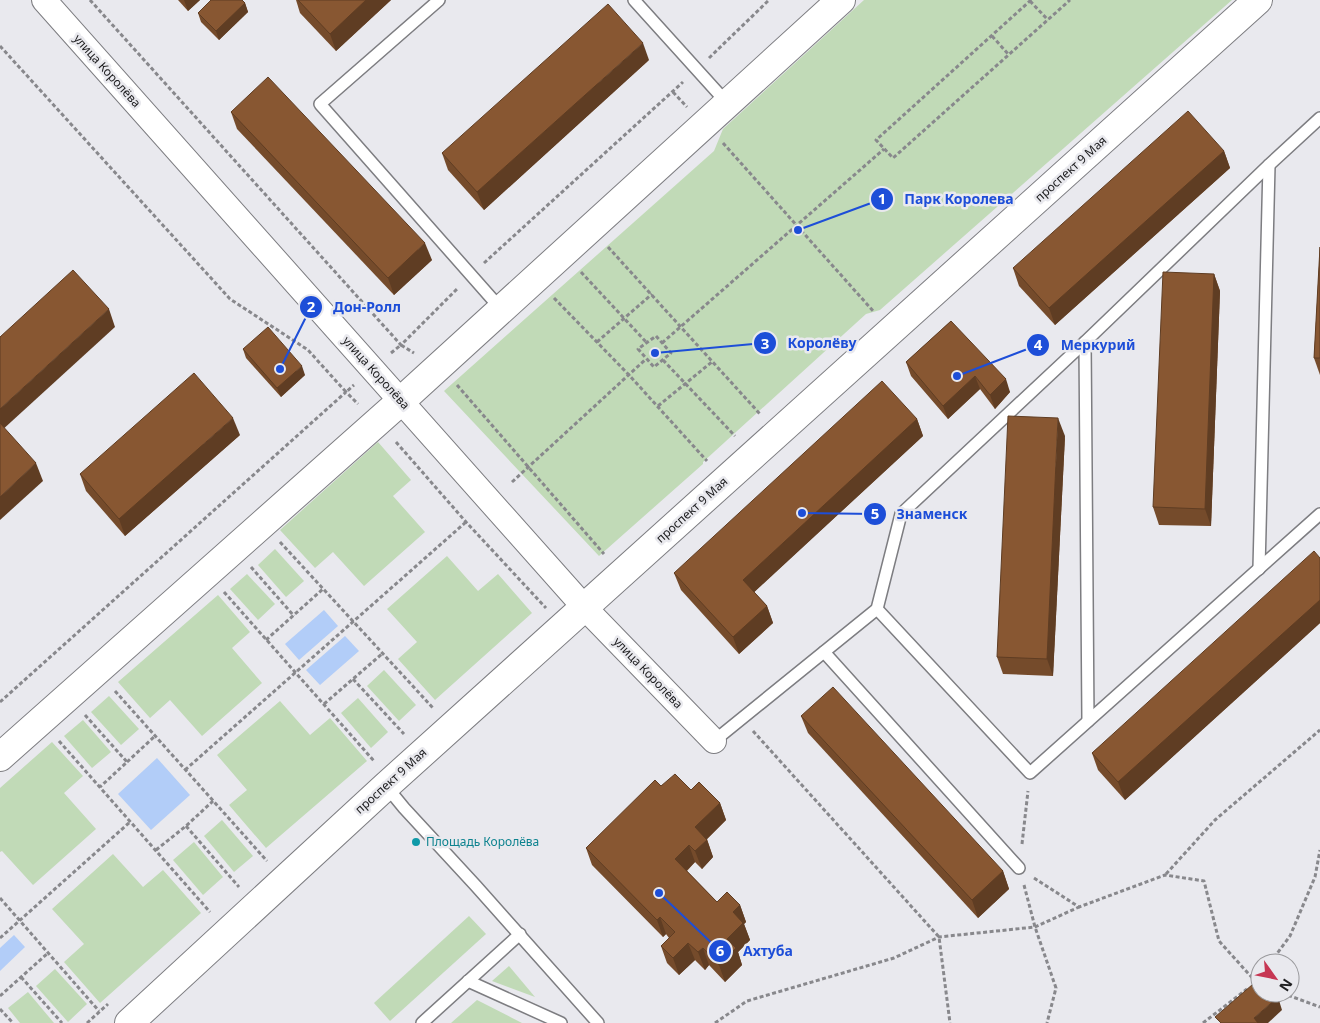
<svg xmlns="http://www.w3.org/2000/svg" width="1320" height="1023" font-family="'Noto Sans',sans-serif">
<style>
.green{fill:#c1dab7}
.water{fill:#b2cdf8}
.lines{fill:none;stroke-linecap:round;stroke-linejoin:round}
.lane-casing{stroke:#7d7d81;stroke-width:14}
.street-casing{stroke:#7d7d81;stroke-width:26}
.secondary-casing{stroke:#7d7d81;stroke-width:30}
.path{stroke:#88888c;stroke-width:3;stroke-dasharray:4 2.5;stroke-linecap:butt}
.lane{stroke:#fff;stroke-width:11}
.street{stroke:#fff;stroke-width:24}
.secondary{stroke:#fff;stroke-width:28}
.wall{fill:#754b2b}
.shaded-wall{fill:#5f3d23}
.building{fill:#885732;stroke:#5f3d23}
.culture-dot{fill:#0f9aa8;stroke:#e9e9ee;stroke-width:2}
.labels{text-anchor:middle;stroke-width:5;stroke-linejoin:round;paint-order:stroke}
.street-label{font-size:12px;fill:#202022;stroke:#e9e9ee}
.culture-label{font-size:12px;fill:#0d838f;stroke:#e9e9ee;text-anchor:start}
.leader{fill:none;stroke:#1d4ed8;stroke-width:2}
.callout-dot{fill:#1d4ed8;stroke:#e9e9ee;stroke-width:2}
.mark-label{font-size:15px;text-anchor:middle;font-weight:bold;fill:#fff}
.callout-label{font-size:14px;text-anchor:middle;font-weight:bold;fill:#1d4ed8;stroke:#e9e9ee;stroke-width:5;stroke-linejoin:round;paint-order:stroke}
</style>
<rect width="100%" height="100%" fill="#e9e9ee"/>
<!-- green -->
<g class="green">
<path d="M864,0H1232L880,310L866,314L703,462V464L599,556L444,391L714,151L723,129Z"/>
<path d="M378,442L411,480L393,496L425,532L364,586L333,552L315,568L280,530Z"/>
<path d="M275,549L304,581L286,597L258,565Z"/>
<path d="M447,556L478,591L498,574L532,613L435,700L398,659L417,642L387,609Z"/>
<path d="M247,574L275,604L258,620L230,589Z"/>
<path d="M218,595L250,632L232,648L262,683L202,736L170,700L150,718L118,682Z"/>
<path d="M384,670L416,705L399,721L367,686Z"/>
<path d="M109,696L139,729L121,745L91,712Z"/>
<path d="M358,698L388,732L371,748L341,713Z"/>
<path d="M280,701L310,735L330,718L367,761L266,848L229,805L247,790L217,755Z"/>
<path d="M83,720L111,752L92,768L64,736Z"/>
<path d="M52,742L83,776L64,793L96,829L33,885L2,851L0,852V788Z"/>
<path d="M222,820L253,856L234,872L204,836Z"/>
<path d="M194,842L223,877L203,895L173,860Z"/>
<path d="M113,854L143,887L163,870L201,913L100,1003L64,962L84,944L52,909Z"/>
<path d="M469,916L486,934L390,1021L374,1003Z"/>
<path d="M509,966L535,997L492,981Z"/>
<path d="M55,969L87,1004L68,1022L36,986Z"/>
<path d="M28,992L54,1023H20L8,1008Z"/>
<path d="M477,1000L522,1023H451Z"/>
</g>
<!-- water -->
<g class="water">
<path d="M324,610L338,626L299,660L285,644Z"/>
<path d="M345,636L359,651L320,685L306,670Z"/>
<path d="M157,758L190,795L151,830L118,794Z"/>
<path d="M14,935L25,947L0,971V948Z"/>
</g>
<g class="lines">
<defs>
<g id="lane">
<path d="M439,0L320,104L501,309"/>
<path d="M634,0L728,104"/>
<path d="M1085,342L1088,721"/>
<path d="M1259,569L1269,165"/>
<path d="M877,609L1030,773L1320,514"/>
<path d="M824,652L1019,868"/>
<path d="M714,741L877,609L901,514L1085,342L1269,165L1320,118"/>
<path d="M386,786L404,808L476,886L598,1023"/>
<path d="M468,981L561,1023"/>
<path d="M422,1023L520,934"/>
</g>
<path id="street" d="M44,0L585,608L714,741"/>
<g id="secondary">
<path d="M0,757L401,401L841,0"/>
<path d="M129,1023L386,786L1258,0"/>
</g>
</defs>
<!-- lane casing -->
<use href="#lane" class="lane-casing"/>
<!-- street casing -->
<use href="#street" class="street-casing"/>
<!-- secondary casing -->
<use href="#secondary" class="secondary-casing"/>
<!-- path -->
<g class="path">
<path d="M90,0L401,345L458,288"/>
<path d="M1031,0L876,140L893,158L1070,0"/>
<path d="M1030,1L1048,20"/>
<path d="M992,36L1009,55"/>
<path d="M0,46L230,299L308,350L346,392L354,385"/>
<path d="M709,58L769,0"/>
<path d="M673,92L687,107"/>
<path d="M723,143L874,312"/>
<path d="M608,247L760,414"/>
<path d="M484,263L683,82"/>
<path d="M581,272L647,343"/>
<path d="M554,298L629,375L707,461"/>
<path d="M656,336L671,353L654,367L638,349Z"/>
<path d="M597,342L652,294"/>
<path d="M662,343L884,149"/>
<path d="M391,353L401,345L414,353"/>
<path d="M663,360L735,436"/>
<path d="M457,385L604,554"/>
<path d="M658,406L713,361"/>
<path d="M396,442L466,522L546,608"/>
<path d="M512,482L646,359"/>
<path d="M280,542L433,708"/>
<path d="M251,567L294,616"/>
<path d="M224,592L374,761"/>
<path d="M266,640L324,588"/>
<path d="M353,679L404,734"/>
<path d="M115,691L267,861"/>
<path d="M0,702L346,392L358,404"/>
<path d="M324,704L383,653"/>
<path d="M85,715L127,762L100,787"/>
<path d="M753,731L939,937L950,1023"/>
<path d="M59,741L210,912"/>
<path d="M127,762L155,736"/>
<path d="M185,770L466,522"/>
<path d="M186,826L239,887"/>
<path d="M1022,844L1028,791"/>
<path d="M156,850L186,826L213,801"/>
<path d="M1166,874L1215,820L1320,730"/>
<path d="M1034,878L1079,907L1165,875L1204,881L1219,941L1256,982L1260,977"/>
<path d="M1024,885L1035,927L1056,988L1047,1023"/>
<path d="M0,898L99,1011"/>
<path d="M0,938L130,822"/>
<path d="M1270,963L1290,936L1315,877L1320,850"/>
<path d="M21,977L62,1023"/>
<path d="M1282,993L1320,1007"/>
<path d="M0,996L48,953"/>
<path d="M0,1009L13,1023"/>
<path d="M87,1023L108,1004"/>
<path d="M715,1023L747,1001L894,958L939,937L1035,927L1079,907"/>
<path d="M1203,1023L1247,989"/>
</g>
<!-- lane -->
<use href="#lane" class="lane"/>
<!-- street -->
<use href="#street" class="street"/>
<!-- secondary -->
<use href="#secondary" class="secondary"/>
</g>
<!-- wall -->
<g class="wall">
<path d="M178,0H200L188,11Z"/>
<path d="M296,0H391L336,51L300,13Z"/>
<path d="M245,3L248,12L219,40L201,22L198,13Z"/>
<path d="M649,60L484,210L448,170L442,153Z"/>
<path d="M231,112L432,260L394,295L237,129Z"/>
<path d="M1224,151L1230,168L1055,325L1019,286L1013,268Z"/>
<path d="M1320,247V375L1314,358Z"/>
<path d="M1214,274L1220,291L1211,526L1159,525L1153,507Z"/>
<path d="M951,321L1010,392L995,409L980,389L948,419L911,376L906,362Z"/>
<path d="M243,349L305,375L281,397L246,358Z"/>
<path d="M917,419L923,436L754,592L767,606L773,623L739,654L681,590L674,573Z"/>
<path d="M240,435L125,536L86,491L80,474Z"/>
<path d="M1065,436L1053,676L1003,674L997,657Z"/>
<path d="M1320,558V623L1125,800L1098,770L1092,753Z"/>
<path d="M801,716L1003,871L1009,889L978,918L808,733Z"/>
<path d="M661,786L691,790L720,803L726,820L707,839L713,857L702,869L695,862L687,871L717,902L740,905L746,922L744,924L750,940L738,952L742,965L725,982L709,965L705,970L695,960L679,975L667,963L661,946L669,938L666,934L663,937L592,865L586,848Z"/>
</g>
<!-- shaded-wall -->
<g class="shaded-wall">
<path d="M184,0H200L188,11Z"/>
<path d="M366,0H391L336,51L330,34Z"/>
<path d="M245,3L248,12L219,40L216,31Z"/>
<path d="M643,43L649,60L484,210L477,192Z"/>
<path d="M1224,151L1230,168L1055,325L1049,308Z"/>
<path d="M425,243L432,260L394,295L388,278Z"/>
<path d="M1214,274L1220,291L1211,526L1205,509Z"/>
<path d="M109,309L115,327L0,432V409Z"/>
<path d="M302,366L305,375L281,397L277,388Z"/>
<path d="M975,376L980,389L948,419L943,406Z"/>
<path d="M1006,379L1010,392L995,409L990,395Z"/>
<path d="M233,418L240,435L125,536L119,519Z"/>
<path d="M1058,418L1065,436L1053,676L1047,659Z"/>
<path d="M917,419L923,436L749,597L743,580Z"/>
<path d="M36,463L43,481L0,520V497Z"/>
<path d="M1320,600V623L1125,800L1118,782Z"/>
<path d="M767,606L773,623L739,654L733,637Z"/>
<path d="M720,803L726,820L701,845L695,827Z"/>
<path d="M707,840L713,857L702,869L695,851Z"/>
<path d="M689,845L695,862L681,876L675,859Z"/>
<path d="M1003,871L1009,889L978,918L972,900Z"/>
<path d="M740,905L746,922L744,924L750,940L738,952L742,965L725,982L719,965L727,939L733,912Z"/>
<path d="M660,917L666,934L663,937L657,920Z"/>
<path d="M688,943L695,960L679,975L673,958Z"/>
<path d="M703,948L709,965L705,970L698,952Z"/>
<path d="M1278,997L1282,1010L1268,1023H1256L1254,1018Z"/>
</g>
<!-- building -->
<g class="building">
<path d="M211,0H242L245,3L216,31L198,13Z"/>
<path d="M298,0H366L330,34Z"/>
<path d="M608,4L643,43L477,192L442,153Z"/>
<path d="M268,77L425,243L388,278L231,112Z"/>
<path d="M1188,111L1224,151L1049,308L1013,268Z"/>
<path d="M1320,247V358H1314Z"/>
<path d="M73,270L109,309L0,409V337Z"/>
<path d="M1163,272L1214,274L1205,509L1153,507Z"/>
<path d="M951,321L1006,379L990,395L975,376L943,406L906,362Z"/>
<path d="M268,327L302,366L277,388L243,349Z"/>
<path d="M194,373L233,418L119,519L80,474Z"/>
<path d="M882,381L917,419L743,580L767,606L733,637L674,573Z"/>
<path d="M1008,416L1058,418L1047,659L997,657Z"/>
<path d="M0,423L36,463L0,497Z"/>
<path d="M1314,551L1320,558V600L1118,782L1092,753Z"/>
<path d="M833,687L1003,871L972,900L801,716Z"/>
<path d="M675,774L691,790L699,782L720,803L695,827L707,840L695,851L689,845L675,859L717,902L727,892L740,905L733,912L743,923L727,939L736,948L719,965L703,948L698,952L688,943L673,958L661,946L675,932L660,917L657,920L586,848L655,780L661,786Z"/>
<path d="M1260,978V993H1274L1278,997L1254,1018L1258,1023H1221L1215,1017Z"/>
</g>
<!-- markers -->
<circle class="culture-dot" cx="416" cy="842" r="5"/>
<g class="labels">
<!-- street labels -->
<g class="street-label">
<text transform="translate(107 71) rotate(48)" y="4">улица Королёва</text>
<text transform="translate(1071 169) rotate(-42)" y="4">проспект 9 Мая</text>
<text transform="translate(376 373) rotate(48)" y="4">улица Королёва</text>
<text transform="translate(692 510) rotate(-42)" y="4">проспект 9 Мая</text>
<text transform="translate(648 673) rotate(46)" y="4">улица Королёва</text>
<text transform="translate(391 781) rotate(-42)" y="4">проспект 9 Мая</text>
</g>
<!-- culture labels -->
<g class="culture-label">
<text x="426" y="846">Площадь Королёва</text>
</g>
</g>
<!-- callouts -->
<path class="leader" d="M798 230L882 199M280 369L311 307M655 353L765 343M957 376L1038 345M802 513L875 514M659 893L720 951"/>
<g class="callout-dot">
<circle cx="798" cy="230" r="5"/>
<circle cx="280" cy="369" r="5"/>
<circle cx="655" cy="353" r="5"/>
<circle cx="957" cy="376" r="5"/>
<circle cx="802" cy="513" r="5"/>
<circle cx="659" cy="893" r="5"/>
<circle cx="882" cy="199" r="12"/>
<circle cx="311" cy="307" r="12"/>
<circle cx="765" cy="343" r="12"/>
<circle cx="1038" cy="345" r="12"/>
<circle cx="875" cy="514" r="12"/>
<circle cx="720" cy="951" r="12"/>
</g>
<g class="mark-label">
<text x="882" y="204">1</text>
<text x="311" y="312">2</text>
<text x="765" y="349">3</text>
<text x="1038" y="350">4</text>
<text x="875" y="519">5</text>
<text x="720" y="956">6</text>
</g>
<g class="callout-label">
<text x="959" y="204">Парк Королева</text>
<text x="367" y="312">Дон-Ролл</text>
<text x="822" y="348">Королёву</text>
<text x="1098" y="350">Меркурий</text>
<text x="932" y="519">Знаменск</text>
<text x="768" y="956">Ахтуба</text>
</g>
<!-- north arrow -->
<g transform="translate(1275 978) rotate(123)"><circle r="24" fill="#e9e9ee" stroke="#99999c"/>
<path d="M0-4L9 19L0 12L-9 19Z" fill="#c63653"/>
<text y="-8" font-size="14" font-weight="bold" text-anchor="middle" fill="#202022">N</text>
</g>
</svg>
